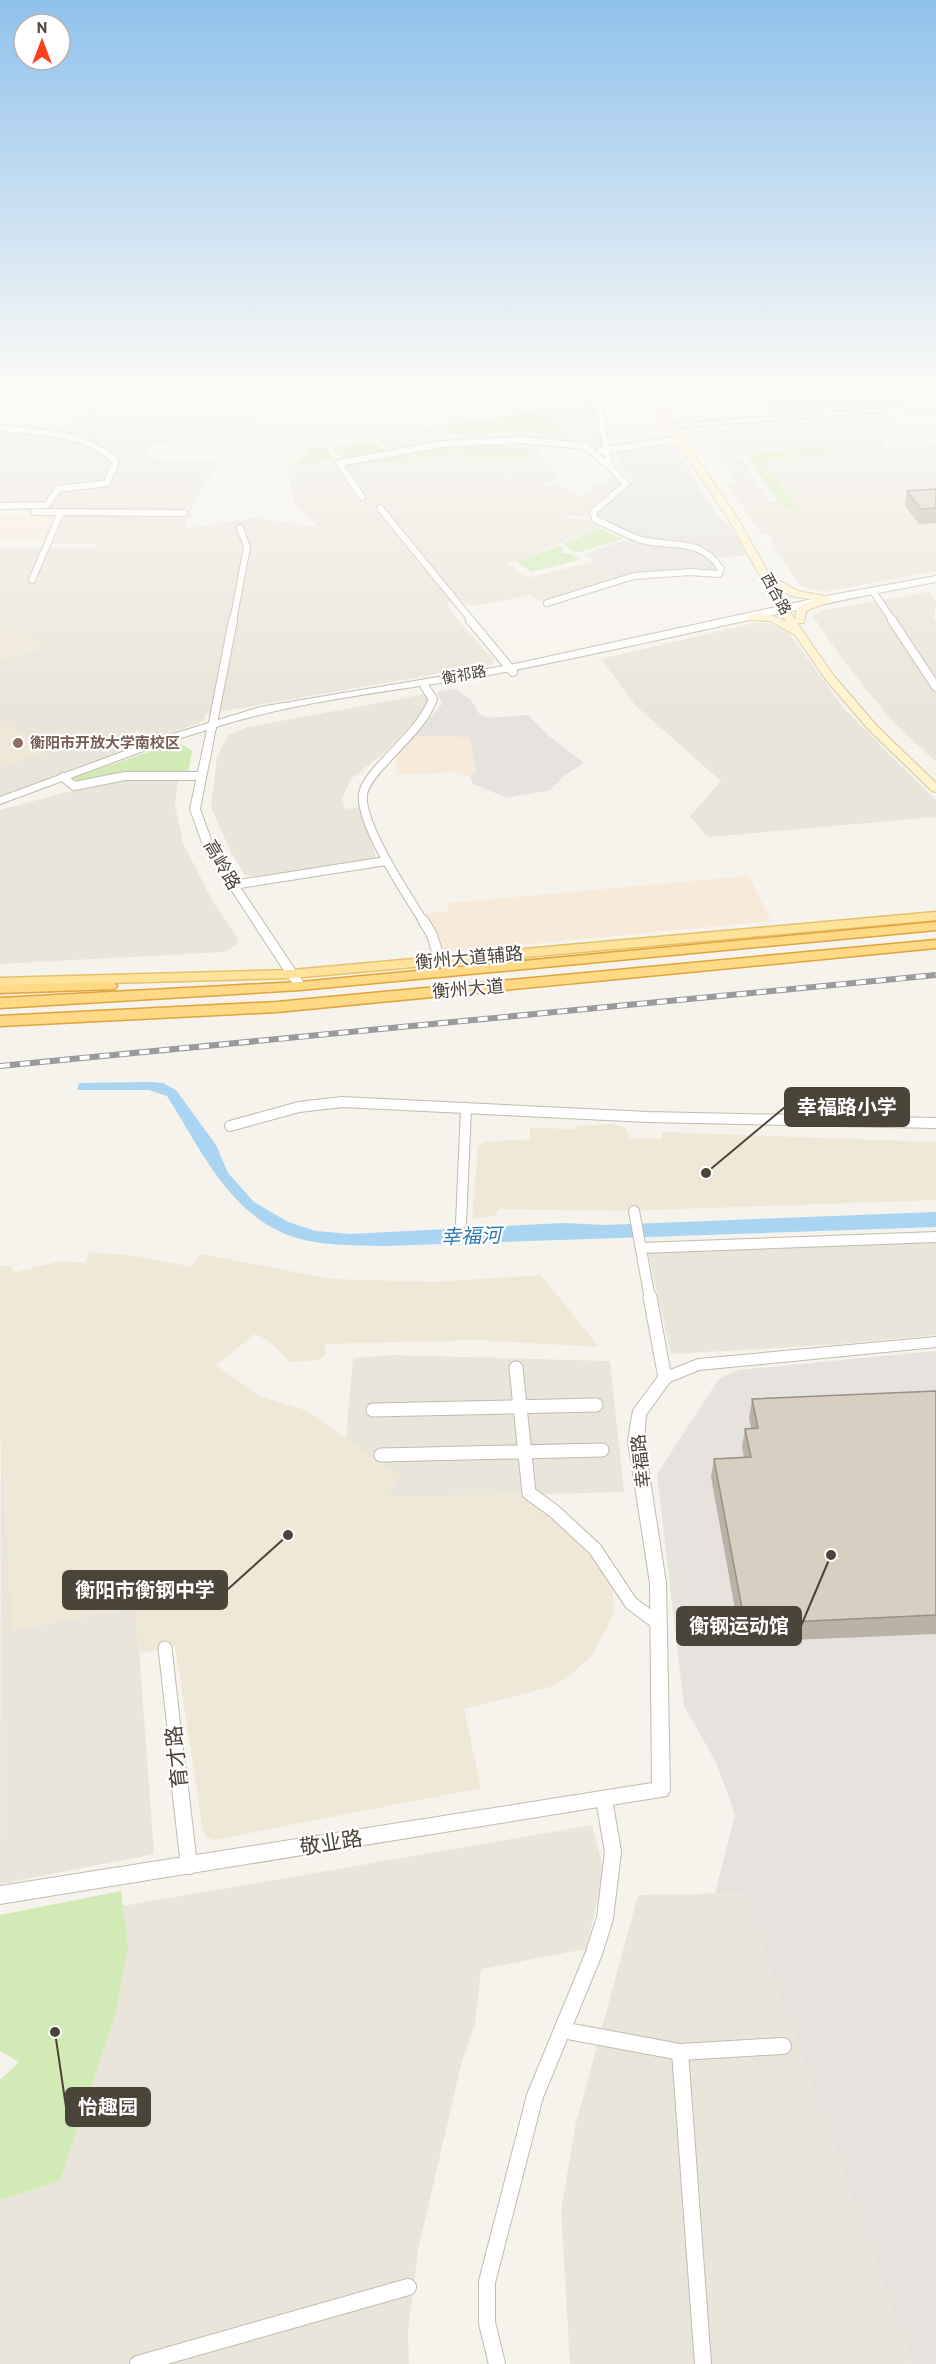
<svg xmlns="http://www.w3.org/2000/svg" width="936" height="2364" font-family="'PT Sans','Noto Sans SC',sans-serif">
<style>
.residential{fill:#eae5da}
.commercial{fill:#f7ead8}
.industrial{fill:#e6e2dd}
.education{fill:#efe8d6}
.green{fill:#d2eab5}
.water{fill:#a9d4f2}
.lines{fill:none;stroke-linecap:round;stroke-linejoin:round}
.minor-far4-casing{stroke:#c2bbae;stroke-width:8}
.minor-far3-casing{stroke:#c2bbae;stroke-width:10}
.minor-far2-casing{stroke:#c2bbae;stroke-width:12}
.minor-far1-casing{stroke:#c2bbae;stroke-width:15}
.minor-casing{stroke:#c2bbae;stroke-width:18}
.tertiary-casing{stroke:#c2bbae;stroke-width:2}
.secondary-casing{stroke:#d6c79b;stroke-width:2}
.primary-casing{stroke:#e6c16a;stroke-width:3}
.trunk-casing{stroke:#e0a43c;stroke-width:3}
.minor-far4{stroke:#fff;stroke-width:6}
.minor-far3{stroke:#fff;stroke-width:8}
.minor-far2{stroke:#fff;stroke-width:10}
.minor-far1{stroke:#fff;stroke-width:13}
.minor{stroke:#fff;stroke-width:16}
.tertiary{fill:#fff;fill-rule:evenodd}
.secondary{fill:#fff3cd;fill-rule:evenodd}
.primary{fill:#ffe39c;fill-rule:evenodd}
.trunk{fill:#ffd985;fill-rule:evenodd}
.rail-casing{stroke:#9a9a9a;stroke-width:6}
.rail{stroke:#fff;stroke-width:4;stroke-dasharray:10;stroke-linecap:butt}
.wall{fill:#bab2a6}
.building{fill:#d8cfc1;stroke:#979187;stroke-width:1.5}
.education-dot{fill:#8d6e63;stroke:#fff;stroke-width:2}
.labels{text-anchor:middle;stroke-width:4.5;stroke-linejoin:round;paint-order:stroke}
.far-street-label{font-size:15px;fill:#4b4439;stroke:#fff}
.far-education-label{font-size:15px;font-weight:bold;fill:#785e54;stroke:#fff;text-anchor:start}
.street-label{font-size:18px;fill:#4b4439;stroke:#fff}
.water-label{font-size:20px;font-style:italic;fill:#2e7ab2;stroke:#fff}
.near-street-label{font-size:21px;fill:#4b4439;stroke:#fff}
.leader{fill:none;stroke:#4b4439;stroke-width:2}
.callout-dot{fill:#4b4439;stroke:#fff;stroke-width:2}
.callout{fill:#4b4439;stroke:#4b4439;stroke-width:2}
.callout-label{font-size:20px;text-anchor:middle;font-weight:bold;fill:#fff}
</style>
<rect width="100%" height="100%" fill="#f6f3ec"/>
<!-- residential -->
<g class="residential">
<path d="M564,381H589L603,449L512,437L461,439L455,434L503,429L558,435L555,419L543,412L581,408L580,402L559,391Z"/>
<path d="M735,381H936V394L913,401L877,405L893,424L882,438L887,449L929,447L936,442V571L824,592L800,586L770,539L774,538L771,534H761L729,487L737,483L719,458L741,457L769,502L777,501L803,516L764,463L767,460L825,455L832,449L829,447L721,455L703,430L876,418L865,406L767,413L763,404L770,400L768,395Z"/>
<path d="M99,414L123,421L180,422L182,418L206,417L257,423L253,438L179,440L147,447L146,453L159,460L221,461L200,490L191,511L192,517L186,520L188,528L254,518L319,527L295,505L287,471L292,465L332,462L359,500L367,497L345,468L366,463L427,460L456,451L470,459H525L532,447L499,445L492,440L546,444L537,456L544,459L560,476L540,485L561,486L581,496L596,490L590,486L616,477L621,483L590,512L589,517L559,514L572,519L593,520L604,526L508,564L528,578L596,561L626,582L547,606L531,595L477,605L466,604L463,600L446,603L455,617L493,659L494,664L205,714L204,721L150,741L138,731L129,734L140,745L0,797V767L43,752L33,740L0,719V660L43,648L0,620V548L94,549L96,544H53L65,515L105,516L112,511L0,510V426L74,430L78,415Z"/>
<path d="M437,426L440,428L433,430L445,440L390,450L377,436Z"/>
<path d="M929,592L936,600L934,619L936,622V762L890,719L840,656L813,616L824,610Z"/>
<path d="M754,623H768L786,629L845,710L936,800V817L709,837L705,834L690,816L721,781L636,706L601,659Z"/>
<path d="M426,694L429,701L423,713L384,753L351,779L342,798L345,809L361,807L376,857L373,860L260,877L245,875L230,850L211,807L217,757L228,735L248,727Z"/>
<path d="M178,779L175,806L183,843L212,900L238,938L236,945L224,952L0,964V810L112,780Z"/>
<path d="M936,1234V1335L829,1345L671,1354L646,1243Z"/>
<path d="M393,1355L610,1361L624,1492L386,1498L399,1476L346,1439L353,1358Z"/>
<path d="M1,1431L12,1630L136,1607L154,1854L0,1884Z"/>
<path d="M592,1825L604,1871L586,1949L481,1969L475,2024L462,2061L418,2250L408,2332L409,2364H0V2200L60,2181L128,1945L123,1906Z"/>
<path d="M743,1893L912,2364H570L561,2210L575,2127L638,1895Z"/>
</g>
<!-- commercial -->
<g class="commercial">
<path d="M0,515H55L43,542H0Z"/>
<path d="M414,736L470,737L476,773L470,776L456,772L397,775L396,757Z"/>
<path d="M749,876L771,921L444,952L438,932L424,914L449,911L448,903Z"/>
</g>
<!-- industrial -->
<g class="industrial">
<path d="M660,444L662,447L675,446L715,512L735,533L747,555L719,558L705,546L644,538L597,518L598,512L629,487L632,481L618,466L619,457L615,452Z"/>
<path d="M632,538L642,544L698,550L718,568L714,572L650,573L618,577L584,554Z"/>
<path d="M456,689L471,700L480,715L488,718L528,715L549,736L584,763L565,775L550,790L507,798L473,784L470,776L476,773L470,737L414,736L442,704L437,692Z"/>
<path d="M936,1351V2364H912L743,1893H715L735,1815L717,1764L684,1706L657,1474L718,1380L729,1374L739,1370Z"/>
</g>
<!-- education -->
<g class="education">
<path d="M0,620L35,641L44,648L0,660Z"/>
<path d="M0,719L33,740L44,752L0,767Z"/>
<path d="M614,1124L625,1128L630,1138L662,1139V1132L936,1142V1200L624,1211L499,1209L494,1216L472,1219L478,1146L485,1142L530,1139V1128L576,1129L577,1126Z"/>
<path d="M90,1252L136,1256L192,1267L200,1254L332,1279L436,1282L541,1275L599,1347L476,1340L324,1344L326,1354L319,1360L290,1362L269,1341L255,1334L216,1365L260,1396L308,1411L399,1476L386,1498L522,1493L543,1507L597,1563L613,1586L614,1614L592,1655L573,1673L554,1686L464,1709L481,1788L213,1840L206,1837L203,1831L175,1646L140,1653L135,1607L12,1630L0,1432V1266H11L13,1273L61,1261L85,1263Z"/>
</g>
<!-- green -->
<g class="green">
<path d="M542,410L558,423V435L503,429L453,435L437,426Z"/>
<path d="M492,440L499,445L533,447L525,459H470L456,451L427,460L409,452Z"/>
<path d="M371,441L377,443L384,451L343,460L331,447Z"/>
<path d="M307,447L327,448L335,460L292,465L311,452Z"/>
<path d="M829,447L832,449L825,455L767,460L764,463L805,518L777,501L747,456L753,453Z"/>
<path d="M404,452L422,461L366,463L345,468L344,466Z"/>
<path d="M600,528L623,539L579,552H574L563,544Z"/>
<path d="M559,546L564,549L562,553L572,554L579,560L532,572L516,561Z"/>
<path d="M178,742L192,751L188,773L78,782L72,778Z"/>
<path d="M121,1891L128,1945L116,2013L60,2181L0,2200V2080L19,2062L0,2051V1915Z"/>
</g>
<!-- water -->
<path class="water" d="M151,1082L163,1083L176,1090L216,1145L228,1173L254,1202L288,1222L316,1231L350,1234L563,1223L605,1225L936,1212V1227L383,1246C359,1245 333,1246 309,1241C234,1226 204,1154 167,1096L149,1090H77L79,1083Z"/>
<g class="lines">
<defs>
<g id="minor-far4">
<path d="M0,428C43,433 82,431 116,461L107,483L58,489L47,505L0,506"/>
<path d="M600,451L680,439"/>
<path d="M362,497L339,463L442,444L521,440L585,446L610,467"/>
<path d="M380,508L472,621"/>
<path d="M34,512L184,513"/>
<path d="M32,580L61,512"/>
<path d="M874,593L893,621"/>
<path d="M547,603L634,576L690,572L719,574L721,569C700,537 674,548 642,540C626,535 610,526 595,519L593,512L626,484L610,467L594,381"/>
<path d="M233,621L247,547L240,528"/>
</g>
<g id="minor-far3">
<path d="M470,620L513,672"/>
<path d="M892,620L936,687"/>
<path d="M212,728L233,620"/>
<path d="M63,777L74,786L125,776H200"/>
<path d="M233,885L386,861"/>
<path d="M424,922C408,897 359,823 363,794C365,782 378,769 386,760C403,741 424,723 433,699L425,687"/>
</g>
<g id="minor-far2">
<path d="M423,920L432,935L440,961"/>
<path d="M230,1126L299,1107L342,1102L648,1117L936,1123"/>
<path d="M634,1211L650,1299"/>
<path d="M461,1223L466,1108"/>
<path d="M641,1248L936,1237"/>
</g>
<g id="minor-far1">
<path d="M650,1297L665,1378"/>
<path d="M516,1368L529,1493L554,1511L595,1549L631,1603L659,1624"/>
<path d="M373,1410L596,1405"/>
<path d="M381,1455L602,1450"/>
<path d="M165,1648L179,1772"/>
</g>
<g id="minor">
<path d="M178,1770L189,1866"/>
<path d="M562,2030L680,2052L783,2046"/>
<path d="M680,2052L703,2364"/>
<path d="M138,2364L408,2287"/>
<path d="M497,2364L487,2323V2282L535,2096L594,1953L605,1918L613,1852L604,1799"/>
</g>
<g id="tertiary">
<path d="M936,404V408L670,428L666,426L670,424Z"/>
<path d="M936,576V582C793,608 652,643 510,671C412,690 311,697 216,727L200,809L214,848L306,986L300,990L294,986L204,848L190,809L207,730L168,742L0,804V797L160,738L260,707L510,665L826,596Z"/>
<path d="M936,1337V1347L699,1370L670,1382L646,1415L644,1441L666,1583L670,1790L667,1796L0,1904V1886L652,1783L650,1583L628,1441L633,1410L660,1374L698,1359Z"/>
</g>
<path id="secondary" d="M636,381H644L737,517L773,581H780L798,591L830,597V601L806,611L804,623H797L834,676L877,726L936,783V792L932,791L869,730L826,680L795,635L770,621L747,620L746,618C757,610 775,615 786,622L727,517ZM776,587L791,596L815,600L797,607L795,620Z"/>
<path id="primary" d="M936,912V920L292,978L0,986V978L292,970Z"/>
<g id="trunk">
<path d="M936,922V930L300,990L0,1008V998L300,982Z"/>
<path d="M936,940V948L277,1012L0,1026V1016L277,1002Z"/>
<path d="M110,982L115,983L117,986L115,989L0,993V985Z"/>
</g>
</defs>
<!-- minor-far4 casing -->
<use href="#minor-far4" class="minor-far4-casing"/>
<!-- minor-far3 casing -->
<use href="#minor-far3" class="minor-far3-casing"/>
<!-- minor-far2 casing -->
<use href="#minor-far2" class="minor-far2-casing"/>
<!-- minor-far1 casing -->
<use href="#minor-far1" class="minor-far1-casing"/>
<!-- minor casing -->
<use href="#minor" class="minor-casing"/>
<!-- tertiary casing -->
<use href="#tertiary" class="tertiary-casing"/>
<!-- secondary casing -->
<use href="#secondary" class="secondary-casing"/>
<!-- primary casing -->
<use href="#primary" class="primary-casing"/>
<!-- trunk casing -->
<use href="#trunk" class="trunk-casing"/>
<!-- minor-far4 -->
<use href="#minor-far4" class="minor-far4"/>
<!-- minor-far3 -->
<use href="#minor-far3" class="minor-far3"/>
<!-- minor-far2 -->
<use href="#minor-far2" class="minor-far2"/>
<!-- minor-far1 -->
<use href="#minor-far1" class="minor-far1"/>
<!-- minor -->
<use href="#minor" class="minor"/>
<!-- tertiary -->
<use href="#tertiary" class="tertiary"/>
<!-- secondary -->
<use href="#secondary" class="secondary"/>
<!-- primary -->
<use href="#primary" class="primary"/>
<!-- trunk -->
<use href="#trunk" class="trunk"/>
<defs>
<path id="rail" d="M0,1066L936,975"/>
</defs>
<!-- rail casing -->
<use href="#rail" class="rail-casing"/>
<!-- rail -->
<use href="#rail" class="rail"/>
</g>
<!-- wall -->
<g class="wall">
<path d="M936,489V523L919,524L905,506L907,491Z"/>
<path d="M936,1391V1634L741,1642L711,1477L714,1459L744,1457L742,1447L745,1429L751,1428L749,1418L752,1399Z"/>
</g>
<!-- building -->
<g class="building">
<path d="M936,489V508L921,509L907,491Z"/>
<path d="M936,1391V1615L745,1624L714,1459L751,1457L745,1429L758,1428L752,1399Z"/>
</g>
<!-- sky -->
<linearGradient id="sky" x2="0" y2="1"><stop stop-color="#8fc1ec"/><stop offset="0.54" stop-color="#fbfaf6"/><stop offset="1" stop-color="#fbfaf6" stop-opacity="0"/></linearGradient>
<rect width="936" height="712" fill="url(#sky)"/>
<!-- markers -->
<circle class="education-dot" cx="18" cy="743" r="6"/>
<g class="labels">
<!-- far-street labels -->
<g class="far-street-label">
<text transform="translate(776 594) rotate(61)" y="5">西合路</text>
<text transform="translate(464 675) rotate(-10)" y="5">衡祁路</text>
</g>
<!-- far-education labels -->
<g class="far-education-label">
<text x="30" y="748">衡阳市开放大学南校区</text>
</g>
<!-- street labels -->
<g class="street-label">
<text transform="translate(222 865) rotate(60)" y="6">高岭路</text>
<text transform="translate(469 958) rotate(-5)" y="6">衡州大道辅路</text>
<text transform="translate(468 989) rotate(-5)" y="6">衡州大道</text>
<text transform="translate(641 1461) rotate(-96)" y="6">幸福路</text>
</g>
<!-- water labels -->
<g class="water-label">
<text transform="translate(471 1236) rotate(-2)" y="7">幸福河</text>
</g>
<!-- near-street labels -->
<g class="near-street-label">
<text transform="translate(177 1757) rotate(-96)" y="7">育才路</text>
<text transform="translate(331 1843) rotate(-9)" y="7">敬业路</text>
</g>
</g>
<!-- callouts -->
<path class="leader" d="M706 1173L785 1107M288 1535L227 1590M831 1555L801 1626M55 2032L66 2107"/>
<g class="callout-dot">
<circle cx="706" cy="1173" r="6"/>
<circle cx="288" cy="1535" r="6"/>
<circle cx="831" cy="1555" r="6"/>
<circle cx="55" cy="2032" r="6"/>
</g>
<g class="callout">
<rect x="785" y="1088" width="124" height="38" rx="6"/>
<rect x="63" y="1571" width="164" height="38" rx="6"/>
<rect x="677" y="1607" width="124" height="38" rx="6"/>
<rect x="66" y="2088" width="84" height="38" rx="6"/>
</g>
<g class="callout-label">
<text x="847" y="1114">幸福路小学</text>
<text x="145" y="1597">衡阳市衡钢中学</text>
<text x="739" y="1633">衡钢运动馆</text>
<text x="108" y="2114">怡趣园</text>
</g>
<!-- north arrow -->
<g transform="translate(42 42)"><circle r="28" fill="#ffffff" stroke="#b7b4b0" stroke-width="1.5"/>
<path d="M0-4.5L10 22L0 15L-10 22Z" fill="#fc3f1d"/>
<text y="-9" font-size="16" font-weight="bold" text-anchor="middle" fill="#4b4439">N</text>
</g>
</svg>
